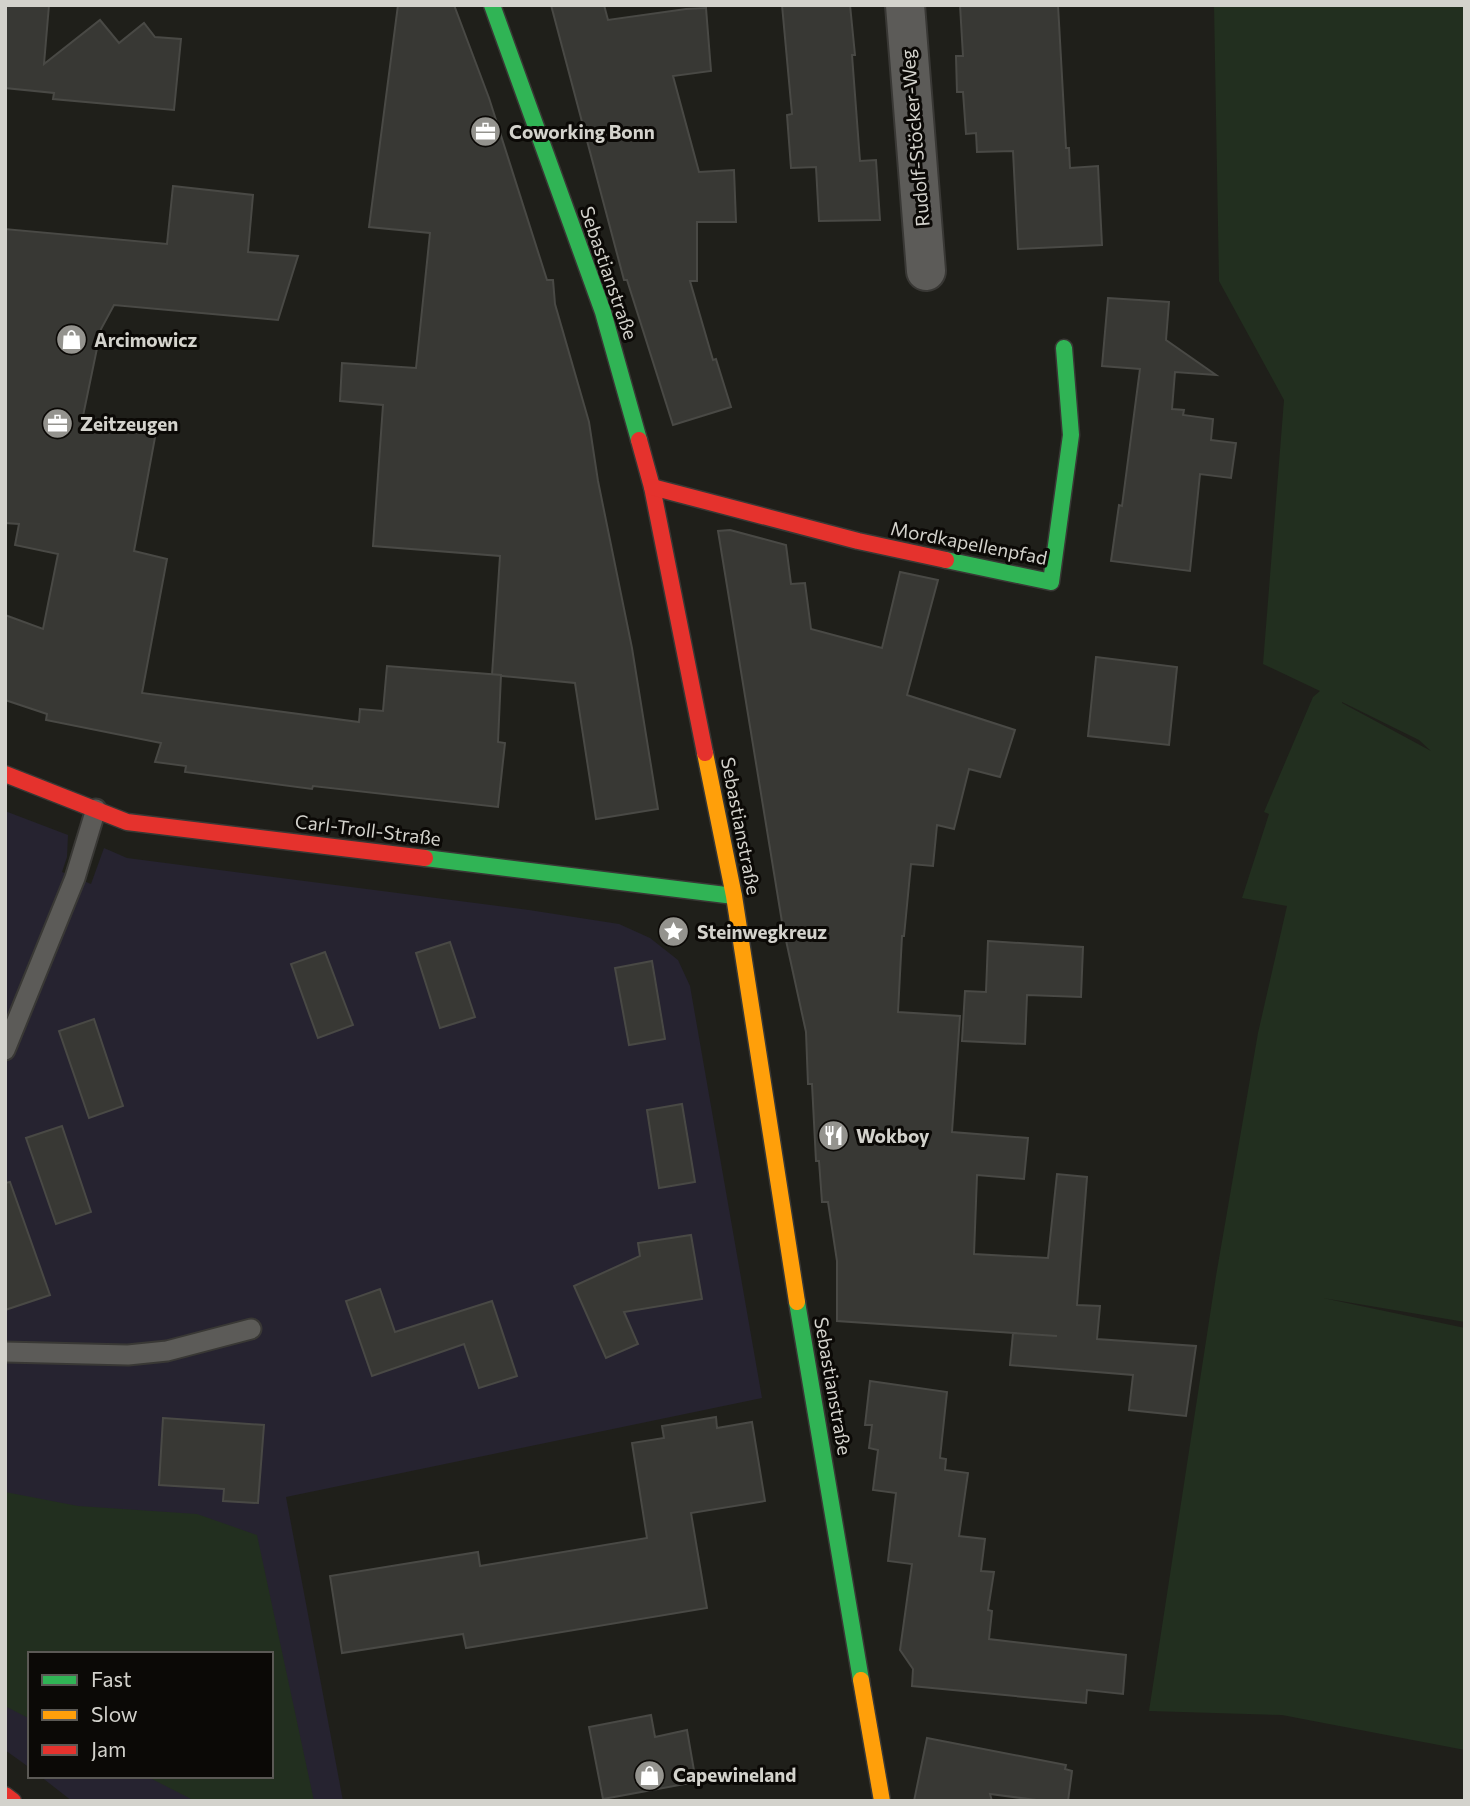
<svg xmlns="http://www.w3.org/2000/svg" width="1470" height="1806" font-family="Commissioner,sans-serif">
<style>
.education{fill:#262330}
.green{fill:#222f1f;fill-rule:evenodd}
.building{fill:#383834;stroke:#494945;stroke-width:2}
.lines{fill:none;stroke-linecap:round;stroke-linejoin:round}
.lane-casing{stroke:#393835;stroke-width:23}
.street-casing{stroke:#393835;stroke-width:42}
.fast-casing{stroke:#393835;stroke-width:19}
.slow-casing{stroke:#393835;stroke-width:19}
.jam-casing{stroke:#393835;stroke-width:19}
.lane{stroke:#5c5b58;stroke-width:19}
.street{stroke:#5c5b58;stroke-width:38}
.fast{stroke:#30b455;stroke-width:16}
.slow{stroke:#ff9f0a;stroke-width:16}
.jam{stroke:#e5322d;stroke-width:16}
.labels{text-anchor:middle;stroke-width:6;stroke-linejoin:round;paint-order:stroke}
.poi-label{font-size:19px;font-weight:bold;fill:#d3d2cc;stroke:#0b0906;text-anchor:start}
.street-label{font-size:19px;fill:#d3d2cc;stroke:#0b0906}
</style>
<rect width="100%" height="100%" fill="#1f1f1a"/>
<!-- education -->
<path class="education" d="M5,811L68,835L67,857L62,872L91,884L104,848L127,858L529,910L619,924L650,938L678,960L690,986L762,1398L286,1497L343,1801H72L40,1776H271V1654H30V1768L5,1750Z"/>
<!-- green -->
<g class="green">
<path d="M1214,5H1465V1322L1323,1298L1465,1328V1750L1282,1715L1149,1711L1216,1276L1258,1033L1287,906L1242,898L1269,814L1264,812L1313,697L1320,691L1263,664L1284,400L1219,281ZM1342,702L1419,740L1431,751L1342,703Z"/>
<path d="M5,1492L78,1506L197,1514L257,1535L314,1801H195L146,1776H271V1654H30V1719L5,1706Z"/>
</g>
<!-- building -->
<g class="building">
<path d="M5,5H49L44,64L100,20L119,43L144,23L155,37L181,39L174,110L53,99L54,93L5,88Z"/>
<path d="M398,5H454L489,98L547,280H553L555,304L589,422L598,481L632,648L658,809L596,819L575,683L492,675L500,556L373,546L383,405L340,401L342,363L416,368L430,233L369,227Z"/>
<path d="M551,5H604L608,20L686,9L706,8L711,71L673,76L699,172L734,170L736,222H697V281H690L713,360L716,359L731,407L673,425L627,280H624Z"/>
<path d="M782,5H850L855,55H852L860,161L876,160L880,220L819,221L816,167L791,168L787,115L792,114Z"/>
<path d="M960,5H1058L1066,148H1069L1070,168L1098,166L1102,245L1018,249L1013,151L977,152L976,133L966,134L963,92H957L956,56H963Z"/>
<path d="M173,186L253,195L248,252L298,256L278,320L114,305L101,329L83,416L156,432L134,551L167,559L142,693L359,722L360,709L383,711L387,666L501,675L498,742L505,743L498,807L313,786L312,789L185,772L186,766L155,762L161,743L46,720L47,714L5,700V615L43,629L58,554L15,545L19,524L5,523V229L167,244Z"/>
<path d="M1108,298L1169,302L1166,340L1216,375L1175,372L1172,409L1184,410L1183,415L1213,419L1211,440L1236,443L1231,478L1200,474L1190,571L1111,561L1119,505L1122,506L1140,369L1102,366Z"/>
<path d="M730,530L786,545L791,584L805,583L811,629L882,648L900,572L938,580L907,695L1015,730L1000,777L969,769L954,829L937,825L933,866L911,864L904,936H902L898,1012L960,1016L952,1132L1028,1138L1024,1179L977,1175L974,1254L1048,1258L1057,1174L1087,1177L1077,1305L1100,1306L1097,1339L1196,1346L1186,1416L1129,1410L1133,1375L1010,1365L1013,1333L1057,1336L837,1321V1261L828,1202H822L819,1161H816L812,1084H808L806,1032L782,922L718,531Z"/>
<path d="M1096,657L1177,667L1169,745L1088,736Z"/>
<path d="M988,941L1083,947L1081,997L1027,995L1025,1044L962,1041L965,991L986,992Z"/>
<path d="M450,942L475,1017L440,1028L416,953Z"/>
<path d="M325,952L353,1025L318,1038L291,964Z"/>
<path d="M652,961L665,1039L629,1045L615,968Z"/>
<path d="M94,1019L123,1106L89,1118L59,1031Z"/>
<path d="M682,1104L695,1182L659,1188L647,1110Z"/>
<path d="M62,1126L91,1212L56,1224L26,1138Z"/>
<path d="M10,1182L50,1295L5,1310V1183Z"/>
<path d="M691,1235L702,1299L624,1312L638,1344L606,1358L574,1286L640,1256L638,1243Z"/>
<path d="M380,1289L395,1332L492,1301L517,1376L479,1388L464,1344L372,1376L346,1301Z"/>
<path d="M870,1381L947,1392L940,1458L946,1459L945,1470L968,1473L959,1536L985,1539L981,1571L994,1572L988,1610L992,1611L989,1639L1126,1655L1123,1694L1087,1690L1086,1703L912,1686L913,1669L900,1650L912,1564L888,1561L896,1493L873,1490L878,1450L869,1448L872,1425H865Z"/>
<path d="M716,1417L717,1428L752,1422L765,1501L691,1513L707,1608L466,1648L463,1634L342,1653L330,1576L478,1552L480,1566L647,1538L632,1443L664,1438L662,1426Z"/>
<path d="M163,1418L264,1425L258,1503L223,1501L224,1489L159,1485Z"/>
<path d="M651,1715L655,1737L687,1730L696,1782L603,1799L589,1727Z"/>
<path d="M927,1738L1066,1765L1065,1769L1072,1771L1068,1801H1044L990,1794L992,1801H914Z"/>
</g>
<g class="lines">
<defs>
<g id="lane">
<path d="M5,1050L75,878L96,809"/>
<path d="M5,1352L128,1355L167,1351L251,1329"/>
</g>
<path id="street" d="M905,5L926,271"/>
<g id="fast">
<path d="M492,5L603,312L639,440"/>
<path d="M946,560L1051,582L1071,435L1064,348"/>
<path d="M425,858L734,896"/>
<path d="M797,1302L861,1680"/>
</g>
<g id="slow">
<path d="M705,753L734,896L797,1302"/>
<path d="M861,1680L882,1801"/>
</g>
<g id="jam">
<path d="M639,440L652,487L705,753"/>
<path d="M652,487L858,541L946,560"/>
<path d="M5,774L127,822L425,858"/>
<path d="M5,1795L13,1801"/>
</g>
</defs>
<!-- lane casing -->
<use href="#lane" class="lane-casing"/>
<!-- street casing -->
<use href="#street" class="street-casing"/>
<!-- fast casing -->
<use href="#fast" class="fast-casing"/>
<!-- slow casing -->
<use href="#slow" class="slow-casing"/>
<!-- jam casing -->
<use href="#jam" class="jam-casing"/>
<!-- lane -->
<use href="#lane" class="lane"/>
<!-- street -->
<use href="#street" class="street"/>
<!-- fast -->
<use href="#fast" class="fast"/>
<!-- slow -->
<use href="#slow" class="slow"/>
<!-- jam -->
<use href="#jam" class="jam"/>
</g>
<!-- icons -->
<defs>
<symbol id="office-disc" viewBox="-11 -11 22 22"><circle r="9.5" fill="#94938e" stroke="#0b0906"/><path d="M-6-3h4V-5.5h4V-3h4V5H-6ZM-1-4.5V-3h2v-1.5ZM-6 0V1H6V0Z" fill="#fff"/></symbol>
<symbol id="shop-disc" viewBox="-11 -11 22 22"><circle r="9.5" fill="#94938e" stroke="#0b0906"/><path d="M-5-2.5h2.3a2.7 3.5 0 0 1 5.4 0H5L5.5 6h-11ZM-1.5-2.5h3a1.5 2.3 0 0 0-3 0Z" fill="#fff"/></symbol>
<symbol id="sight-disc" viewBox="-11 -11 22 22"><circle r="9.5" fill="#94938e" stroke="#0b0906"/><path d="M0-6L1.8-2.2L6-1.7L2.9 1.2L3.7 5.4L0 3.3L-3.7 5.4L-2.9 1.2L-6-1.7L-1.8-2.2Z" fill="#fff"/></symbol>
<symbol id="restaurant-disc" viewBox="-11 -11 22 22"><circle r="9.5" fill="#94938e" stroke="#0b0906"/><path d="M-5-6h1v4h1v-4h1v4h1v-4h1v5L-1.5 .5V6h-2V.5L-5-1ZM5-6V6H3V1.5H1.5Q1.5-4 5-6Z" fill="#fff"/></symbol>
</defs>
<g fill-rule="evenodd">
<use href="#office-disc" x="468" y="114" width="35" height="35"/>
<use href="#shop-disc" x="54" y="322" width="35" height="35"/>
<use href="#office-disc" x="40" y="406" width="35" height="35"/>
<use href="#sight-disc" x="656" y="914" width="35" height="35"/>
<use href="#restaurant-disc" x="816" y="1118" width="35" height="35"/>
<use href="#shop-disc" x="632" y="1758" width="35" height="35"/>
</g>
<g class="labels">
<!-- poi labels -->
<g class="poi-label">
<text x="509" y="139">Coworking Bonn</text>
<text x="94" y="347">Arcimowicz</text>
<text x="80" y="431">Zeitzeugen</text>
<text x="697" y="939">Steinwegkreuz</text>
<text x="856" y="1143">Wokboy</text>
<text x="673" y="1782">Capewineland</text>
</g>
<!-- street labels -->
<g class="street-label">
<text transform="translate(915 138) rotate(-95)" y="7">Rudolf-Stöcker-Weg</text>
<text transform="translate(609 273) rotate(71)" y="7">Sebastianstraße</text>
<text transform="translate(969 543) rotate(11)" y="7">Mordkapellenpfad</text>
<text transform="translate(741 826) rotate(79)" y="7">Sebastianstraße</text>
<text transform="translate(368 830) rotate(7)" y="7">Carl-Troll-Straße</text>
<text transform="translate(833 1386) rotate(80)" y="7">Sebastianstraße</text>
</g>
</g>
<!-- border -->
<rect width="1470" height="1806" fill="none" stroke="#d3d2cc" stroke-width="14"/>
<!-- legend -->
<rect x="28" y="1652" width="245" height="126" fill="#0b0906" stroke="#5b5955" stroke-width="2"/>
<rect x="42" y="1675" width="35" height="10" fill="#30b455" stroke="#5b5955" stroke-width="2"/>
<text x="91" y="1687" font-size="21" fill="#d3d2cc">Fast</text>
<rect x="42" y="1710" width="35" height="10" fill="#ff9f0a" stroke="#5b5955" stroke-width="2"/>
<text x="91" y="1722" font-size="21" fill="#d3d2cc">Slow</text>
<rect x="42" y="1745" width="35" height="10" fill="#e5322d" stroke="#5b5955" stroke-width="2"/>
<text x="91" y="1757" font-size="21" fill="#d3d2cc">Jam</text>
</svg>
